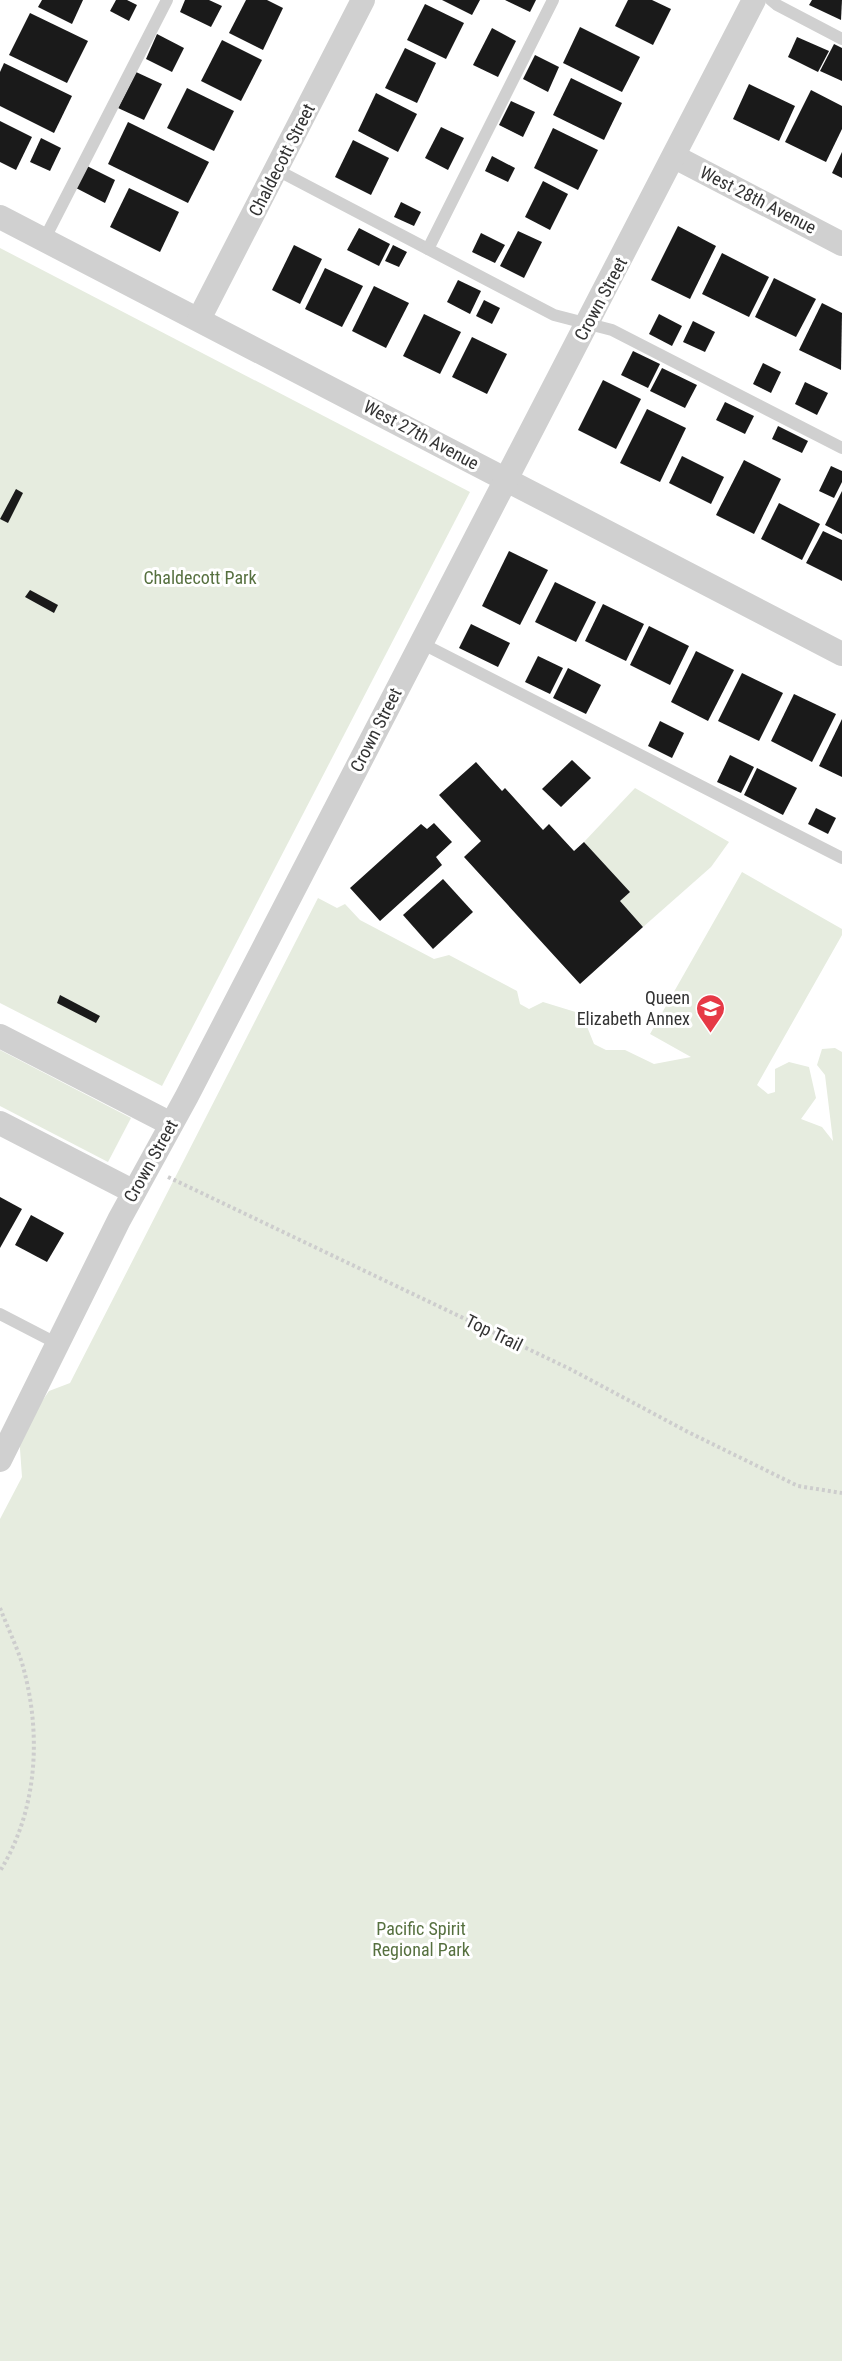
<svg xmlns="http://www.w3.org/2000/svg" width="842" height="2361" font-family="'Roboto Condensed',sans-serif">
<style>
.green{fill:#e6ecdf}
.building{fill:#1a1a1a}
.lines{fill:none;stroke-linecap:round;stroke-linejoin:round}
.path{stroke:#cdcdcd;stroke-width:4;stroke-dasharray:3 3;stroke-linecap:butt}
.lane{stroke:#d0d0d0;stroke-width:12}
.street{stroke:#d0d0d0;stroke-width:24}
.labels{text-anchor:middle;stroke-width:6;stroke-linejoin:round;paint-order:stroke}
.street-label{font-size:18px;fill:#333;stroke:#fff}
.park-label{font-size:18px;fill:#56703f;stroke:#fff}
.poi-label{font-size:18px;fill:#333;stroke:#fff;text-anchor:end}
</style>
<rect width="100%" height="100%" fill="#fff"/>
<!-- green -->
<g class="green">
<path d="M0,248L470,492L162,1086L0,1003Z"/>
<path d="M635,788L729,842L711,867L643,927L620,901L629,892L584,842Z"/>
<path d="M742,872L842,929V935L757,1085L768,1094L775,1092V1069L789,1062L809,1067L816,1098L801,1119L822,1127L833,1141L825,1075L817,1065L822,1049L835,1048L842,1052V2361H0V1519L22,1477L19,1435L49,1391L70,1383L318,898L337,908L345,904L360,920L434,959L449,955L517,991L520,1004L529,1009L543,1002L582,1014L594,1044L606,1050H625L654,1064L691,1057L650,1034Z"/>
<path d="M0,1050L131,1118L108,1162L0,1106Z"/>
</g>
<!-- building -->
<g class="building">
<path d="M42,0H83L72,24L38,7Z"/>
<path d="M116,0H127L137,5L129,21L110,11Z"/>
<path d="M185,0H209L222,6L211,27L180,12Z"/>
<path d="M246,0H267L283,8L263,50L229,33Z"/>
<path d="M442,0H480L472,15Z"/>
<path d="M505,0H536L530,12Z"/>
<path d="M628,0H652L671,9L653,45L615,26Z"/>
<path d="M812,0H842L841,20L809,5Z"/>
<path d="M425,4L464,23L446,59L407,40Z"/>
<path d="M30,13L88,41L67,83L9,55Z"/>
<path d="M580,27L640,57L622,92L563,63Z"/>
<path d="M492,28L516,41L498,77L473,65Z"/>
<path d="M157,34L184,48L172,72L146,59Z"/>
<path d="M797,37L829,51L818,72L788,57Z"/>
<path d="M222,40L262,60L241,101L201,81Z"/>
<path d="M834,44L842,48V81L820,71Z"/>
<path d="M405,48L436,63L417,103L385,88Z"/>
<path d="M535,55L559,67L548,92L523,79Z"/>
<path d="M4,63L72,96L54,133L0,106V72Z"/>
<path d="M136,72L162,84L144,120L118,108Z"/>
<path d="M571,78L622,103L604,140L553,115Z"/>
<path d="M749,84L795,106L779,141L733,119Z"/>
<path d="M187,88L234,111L214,151L167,128Z"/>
<path d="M811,90L842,106V129L826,162L785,142Z"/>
<path d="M376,93L417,114L398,152L358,131Z"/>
<path d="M511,101L535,112L523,137L499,125Z"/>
<path d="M0,121L32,137L16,170L0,162Z"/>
<path d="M128,122L209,162L188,203L108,164Z"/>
<path d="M441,127L464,138L448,170L425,158Z"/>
<path d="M553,128L598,150L578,190L534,168Z"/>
<path d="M41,138L61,148L50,171L30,162Z"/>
<path d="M353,140L389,158L371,195L335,177Z"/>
<path d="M842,152V178L832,173Z"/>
<path d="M492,156L515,168L508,182L485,171Z"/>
<path d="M87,166L115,180L105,203L76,188Z"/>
<path d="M543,181L568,194L550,230L525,217Z"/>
<path d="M129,188L179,212L160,252L110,227Z"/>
<path d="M401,202L421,212L414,226L394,217Z"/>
<path d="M678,226L716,246L690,299L651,280Z"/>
<path d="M359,228L390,244L379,266L347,250Z"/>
<path d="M518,231L542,242L524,278L500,266Z"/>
<path d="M481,233L505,245L495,263L472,252Z"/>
<path d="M294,245L322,259L300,304L272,290Z"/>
<path d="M393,245L407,252L399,267L385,261Z"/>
<path d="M722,253L769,277L749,317L702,294Z"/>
<path d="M325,268L363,286L342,327L305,309Z"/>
<path d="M774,278L816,299L796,337L755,317Z"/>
<path d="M458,280L481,291L470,314L447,302Z"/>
<path d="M374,286L409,303L386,348L352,331Z"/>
<path d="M484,300L500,308L492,324L476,316Z"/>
<path d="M822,303L842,313L841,370L799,350Z"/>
<path d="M424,314L461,332L440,374L403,356Z"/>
<path d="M659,314L682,326L672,346L649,334Z"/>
<path d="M693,321L715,332L705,352L683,342Z"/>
<path d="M472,337L507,354L487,394L452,377Z"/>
<path d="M633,351L660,364L648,388L621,375Z"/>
<path d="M763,363L781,372L771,393L753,384Z"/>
<path d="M662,368L697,385L685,408L650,391Z"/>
<path d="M603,380L641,399L616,449L578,430Z"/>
<path d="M805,382L828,393L817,415L795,404Z"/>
<path d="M725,402L754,416L745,434L716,420Z"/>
<path d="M647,409L686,428L660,482L620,463Z"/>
<path d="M778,426L808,441L802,453L772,439Z"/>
<path d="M682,456L724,477L711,504L669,483Z"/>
<path d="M744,460L781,479L754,534L716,515Z"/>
<path d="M831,466L842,471V482L834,498L819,491Z"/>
<path d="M16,489L23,493L8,523L0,519Z"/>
<path d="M842,491V534L825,525Z"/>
<path d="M779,503L820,524L802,560L761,539Z"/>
<path d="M823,531L842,540V581L806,563Z"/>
<path d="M509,551L548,570L520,625L482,606Z"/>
<path d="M555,582L596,602L576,642L535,622Z"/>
<path d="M30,590L58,605L54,613L25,597Z"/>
<path d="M603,604L644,624L626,661L585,641Z"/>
<path d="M471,624L510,643L498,667L459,648Z"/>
<path d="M649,626L689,646L670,685L630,665Z"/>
<path d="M696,651L734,670L708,721L671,702Z"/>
<path d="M538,656L563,668L550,694L525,682Z"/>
<path d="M568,668L601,685L586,714L553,698Z"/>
<path d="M742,673L783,693L759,741L718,721Z"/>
<path d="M794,694L836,714L812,762L771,741Z"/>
<path d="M842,719V777L819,766Z"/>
<path d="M660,721L684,733L672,758L648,746Z"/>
<path d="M730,755L754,767L741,793L717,782Z"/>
<path d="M572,760L591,778L561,807L542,789Z"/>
<path d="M476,762L502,791L505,788L543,830L549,824L574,851L584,842L630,892L620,901L643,927L580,984L464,857L481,841L439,795Z"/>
<path d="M757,768L797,788L783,815L744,795Z"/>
<path d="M816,808L836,818L828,834L808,824Z"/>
<path d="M434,823L452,842L436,857L442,865L380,921L350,888L421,824L427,829Z"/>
<path d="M443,879L473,912L433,949L403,915Z"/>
<path d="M60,995L100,1016L96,1023L57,1003Z"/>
<path d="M0,1197L22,1209L0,1248Z"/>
<path d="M31,1215L64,1233L47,1262L15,1245Z"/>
</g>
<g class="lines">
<!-- path -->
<g class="path">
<path d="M168,1177L570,1369L688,1432L798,1486L842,1493"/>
<path d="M0,1608C7,1626 16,1645 22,1663C42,1732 38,1810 0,1871"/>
</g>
<!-- lane -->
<g class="lane">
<path d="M771,0L777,5L842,39"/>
<path d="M277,170L554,315L612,330L842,448"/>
<path d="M44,240L167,0"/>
<path d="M428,249L553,0"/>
<path d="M421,643L842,858"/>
<path d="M0,1314L56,1343"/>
</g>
<!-- street -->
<g class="street">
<path d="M675,157L842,244"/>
<path d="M0,217L842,654"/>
<path d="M199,319L363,0"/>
<path d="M0,1036L171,1124"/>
<path d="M0,1123L134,1192"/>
<path d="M0,1460L119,1220L187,1096L754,0"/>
</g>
</g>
<!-- icons -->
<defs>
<symbol id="school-pin" viewBox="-11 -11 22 30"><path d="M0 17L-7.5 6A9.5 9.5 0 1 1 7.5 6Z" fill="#e63946" stroke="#fff"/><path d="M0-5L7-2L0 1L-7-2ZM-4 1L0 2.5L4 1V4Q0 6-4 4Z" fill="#fff"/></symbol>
</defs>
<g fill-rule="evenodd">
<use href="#school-pin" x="694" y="992" width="33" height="45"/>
</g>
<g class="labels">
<!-- street labels -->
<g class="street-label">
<text transform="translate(282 160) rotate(-63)" y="6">Chaldecott Street</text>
<text transform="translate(758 200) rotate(27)" y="6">West 28th Avenue</text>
<text transform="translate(601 299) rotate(-62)" y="6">Crown Street</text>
<text transform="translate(421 435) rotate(28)" y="6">West 27th Avenue</text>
<text transform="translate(376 730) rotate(-63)" y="6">Crown Street</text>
<text transform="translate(151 1161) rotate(-61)" y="6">Crown Street</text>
<text transform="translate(494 1333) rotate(26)" y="6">Top Trail</text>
</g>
<!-- park labels -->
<g class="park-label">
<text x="200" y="584">Chaldecott Park</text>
<text x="421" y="1935">Pacific Spirit<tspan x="421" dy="21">Regional Park</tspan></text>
</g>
<!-- poi labels -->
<g class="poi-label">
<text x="690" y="1004">Queen<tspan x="690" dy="21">Elizabeth Annex</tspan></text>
</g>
</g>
</svg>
